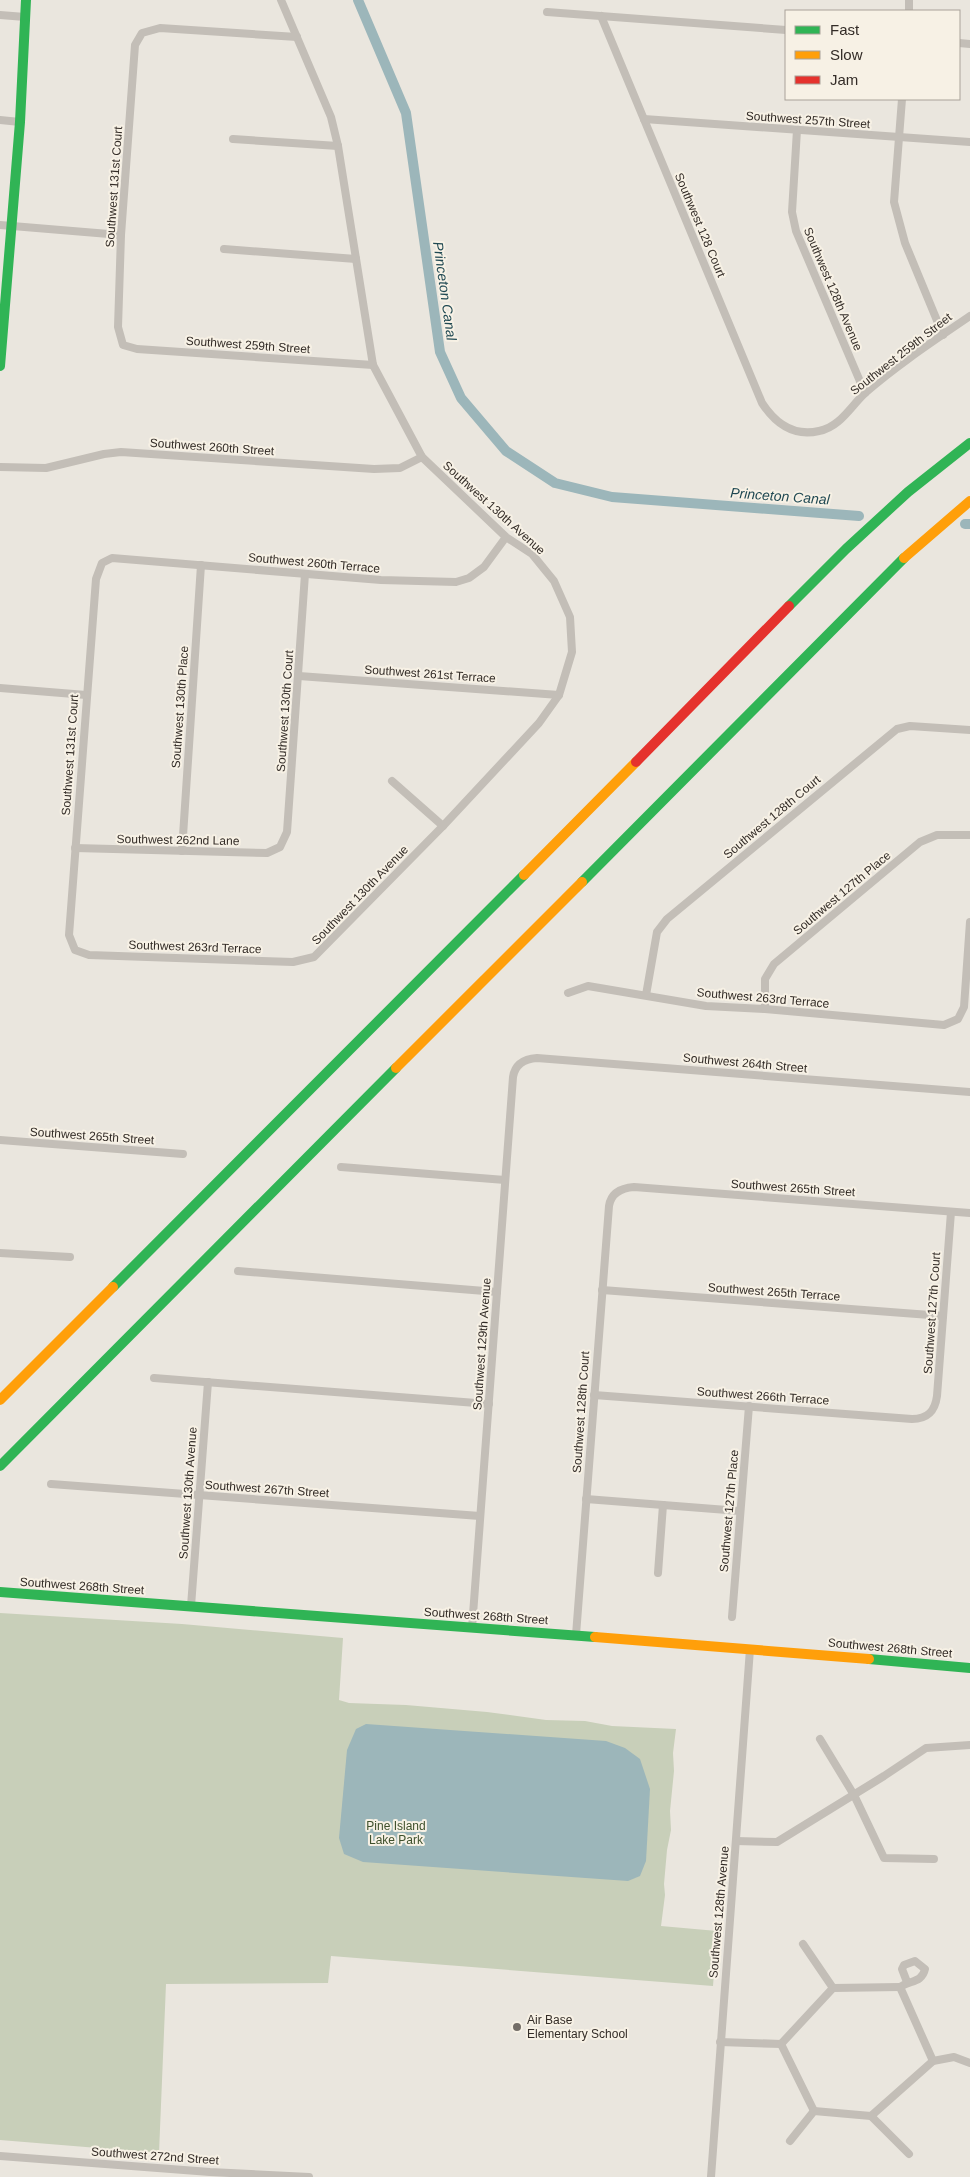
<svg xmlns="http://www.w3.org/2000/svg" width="970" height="2177" font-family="Helvetica,sans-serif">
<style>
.green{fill:#c8cfb9}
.water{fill:#9cb6ba}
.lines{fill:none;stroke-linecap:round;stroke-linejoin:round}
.canal{stroke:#9cb6ba;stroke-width:10}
.street{stroke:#c3beb7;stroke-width:8}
.fast{stroke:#30b455;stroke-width:10}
.slow{stroke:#ff9f0a;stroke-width:10}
.jam{stroke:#e5322d;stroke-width:10}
.poi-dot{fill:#736d67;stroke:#f7f1e5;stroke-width:2}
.labels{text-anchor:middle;stroke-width:4;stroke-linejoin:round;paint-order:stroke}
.street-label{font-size:12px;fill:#332c27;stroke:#f7f1e5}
.park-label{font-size:12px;fill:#3e502c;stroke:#f7f1e5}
.poi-label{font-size:12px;fill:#332c27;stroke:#f7f1e5;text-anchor:start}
.water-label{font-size:14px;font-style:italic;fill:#1f4852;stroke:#f7f1e5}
</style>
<rect width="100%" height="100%" fill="#eae6de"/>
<!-- green -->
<path class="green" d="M0,1613L182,1624L343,1638L339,1700L349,1703L406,1705L487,1712L546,1720L585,1721L612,1726L676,1729L673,1753L674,1771L670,1811L671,1830L667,1850L664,1884L665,1895L661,1926L717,1931L713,1986L331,1956L328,1983L166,1984L159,2153L0,2140Z"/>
<!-- water -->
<path class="water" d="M366,1724L606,1741L625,1748L640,1759L650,1789L646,1861L640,1876L628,1881L363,1862L344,1854L339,1838L347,1750L356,1729Z"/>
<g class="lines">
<!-- canal -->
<g class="canal">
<path d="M358,0L406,113L440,352L461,398L506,451L555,483L612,497L859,516"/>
<path d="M965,524H970"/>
</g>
<!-- street -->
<g class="street">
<path d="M281,0L331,117L338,146L373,365L422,457L506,537L532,554L554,581L570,617L572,652L559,695L539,723L443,826L314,957L293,962L89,955L75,950L69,935L96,579L102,563L112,558L381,580L456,582L469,578L484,567L506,537"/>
<path d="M909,11V0"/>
<path d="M547,12L786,30"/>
<path d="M0,15L25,17"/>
<path d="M601,16L762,403C775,423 793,437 819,431C840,427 851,406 865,393C897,365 935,340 970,316"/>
<path d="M297,37L160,28L142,33L135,45L121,235L118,327L123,345L137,349L373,365"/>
<path d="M959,43L970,44"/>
<path d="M902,99L894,202L905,243L943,335"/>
<path d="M644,119L970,142"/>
<path d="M0,120L20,122"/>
<path d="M797,130L792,212L796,231L865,393"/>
<path d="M233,139L338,146"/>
<path d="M0,225L121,235"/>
<path d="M224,249L356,259"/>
<path d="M0,467L46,468L104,454L121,452L374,469L400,468L422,457"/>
<path d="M299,676L559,695"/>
<path d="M0,688L86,695"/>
<path d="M392,781L443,826"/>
<path d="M75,848L267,853L280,847L287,832L305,574"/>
<path d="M182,851L201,565"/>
<path d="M568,993L588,986L706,1006L765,1009L944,1025L958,1019L964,1007L970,922"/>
<path d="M646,995L657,932L667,919L897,729L910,726L970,730"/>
<path d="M765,1009V979L774,964L920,842L937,835H970"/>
<path d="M0,1140L183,1154"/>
<path d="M341,1167L505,1180"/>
<path d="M0,1253L70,1257"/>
<path d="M238,1271L497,1292"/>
<path d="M602,1290L943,1316"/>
<path d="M154,1378L489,1404"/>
<path d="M594,1395L912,1419C928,1419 935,1411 937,1396L951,1212"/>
<path d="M51,1484L480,1516"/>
<path d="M586,1499L740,1511"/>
<path d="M658,1573L663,1505"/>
<path d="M191,1606L208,1382"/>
<path d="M732,1617L749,1406"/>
<path d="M472,1628L513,1077C515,1064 524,1059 537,1058L970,1092"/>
<path d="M576,1635L609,1206C611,1193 621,1188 634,1187L970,1213"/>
<path d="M820,1739L854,1795L884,1858L934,1859"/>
<path d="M736,1841L777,1842L884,1776L926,1748L970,1745"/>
<path d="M803,1944L833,1988"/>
<path d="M907,1982L902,1969L904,1965L915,1961L925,1969C922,1983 910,1980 900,1987L933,2061"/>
<path d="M720,2042L781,2044L833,1988L900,1987"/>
<path d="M781,2044L814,2111"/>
<path d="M871,2116L933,2061L954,2057L970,2063"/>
<path d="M790,2141L814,2111L871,2116L909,2154"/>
<path d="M0,2156L210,2172L309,2177"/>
<path d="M711,2177L750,1649"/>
</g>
<!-- fast -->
<g class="fast">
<path d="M0,366L20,122L26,0"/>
<path d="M789,606L846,549L908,492L970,443"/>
<path d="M582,882L904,558"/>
<path d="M113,1287L524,875"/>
<path d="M0,1466L396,1068"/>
<path d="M0,1592L595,1637"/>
<path d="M869,1659L970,1668"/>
</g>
<!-- slow -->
<g class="slow">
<path d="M904,558L970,501"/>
<path d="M524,875L636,762"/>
<path d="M396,1068L582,882"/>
<path d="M0,1400L113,1287"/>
<path d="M595,1637L869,1659"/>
</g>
<!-- jam -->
<path class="jam" d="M636,762L789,606"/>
</g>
<!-- markers -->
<circle class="poi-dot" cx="517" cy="2027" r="5"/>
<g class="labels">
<!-- street labels -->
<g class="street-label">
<text transform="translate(808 120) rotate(4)" y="4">Southwest 257th Street</text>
<text transform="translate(114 187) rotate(-86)" y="4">Southwest 131st Court</text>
<text transform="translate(700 225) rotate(67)" y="4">Southwest 128 Court</text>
<text transform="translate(833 289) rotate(67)" y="4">Southwest 128th Avenue</text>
<text transform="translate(248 345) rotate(4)" y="4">Southwest 259th Street</text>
<text transform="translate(901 354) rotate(-38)" y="4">Southwest 259th Street</text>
<text transform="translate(212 447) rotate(4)" y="4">Southwest 260th Street</text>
<text transform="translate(494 508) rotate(42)" y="4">Southwest 130th Avenue</text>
<text transform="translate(314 563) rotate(5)" y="4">Southwest 260th Terrace</text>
<text transform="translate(430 674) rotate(4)" y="4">Southwest 261st Terrace</text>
<text transform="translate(180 707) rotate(-86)" y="4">Southwest 130th Place</text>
<text transform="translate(285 711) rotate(-86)" y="4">Southwest 130th Court</text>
<text transform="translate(70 755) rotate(-86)" y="4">Southwest 131st Court</text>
<text transform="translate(772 817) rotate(-40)" y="4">Southwest 128th Court</text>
<text transform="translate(178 840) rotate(1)" y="4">Southwest 262nd Lane</text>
<text transform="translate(842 893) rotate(-40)" y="4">Southwest 127th Place</text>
<text transform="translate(360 895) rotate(-46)" y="4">Southwest 130th Avenue</text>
<text transform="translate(195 947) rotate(2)" y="4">Southwest 263rd Terrace</text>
<text transform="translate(763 998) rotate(5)" y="4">Southwest 263rd Terrace</text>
<text transform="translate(745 1063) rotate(5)" y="4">Southwest 264th Street</text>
<text transform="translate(92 1136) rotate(4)" y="4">Southwest 265th Street</text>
<text transform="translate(793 1188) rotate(4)" y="4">Southwest 265th Street</text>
<text transform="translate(774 1292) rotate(4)" y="4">Southwest 265th Terrace</text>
<text transform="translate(932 1313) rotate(-86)" y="4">Southwest 127th Court</text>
<text transform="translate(482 1344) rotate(-86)" y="4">Southwest 129th Avenue</text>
<text transform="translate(763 1396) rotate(4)" y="4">Southwest 266th Terrace</text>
<text transform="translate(581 1412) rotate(-86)" y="4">Southwest 128th Court</text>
<text transform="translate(267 1489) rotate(4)" y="4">Southwest 267th Street</text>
<text transform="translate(188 1493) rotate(-86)" y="4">Southwest 130th Avenue</text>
<text transform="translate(729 1511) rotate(-85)" y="4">Southwest 127th Place</text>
<text transform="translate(82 1586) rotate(4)" y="4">Southwest 268th Street</text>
<text transform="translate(486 1616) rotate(4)" y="4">Southwest 268th Street</text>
<text transform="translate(890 1648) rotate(5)" y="4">Southwest 268th Street</text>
<text transform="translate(719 1912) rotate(-85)" y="4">Southwest 128th Avenue</text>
<text transform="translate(155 2156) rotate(4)" y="4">Southwest 272nd Street</text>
</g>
<!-- park labels -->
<g class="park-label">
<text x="396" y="1830">Pine Island<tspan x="396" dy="14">Lake Park</tspan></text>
</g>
<!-- poi labels -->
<g class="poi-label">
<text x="527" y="2024">Air Base<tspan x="527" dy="14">Elementary School</tspan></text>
</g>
<!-- water labels -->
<g class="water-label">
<text transform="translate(445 291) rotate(82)" y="5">Princeton Canal</text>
<text transform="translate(780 496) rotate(4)" y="5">Princeton Canal</text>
</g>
</g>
<!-- legend -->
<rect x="785" y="10" width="175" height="90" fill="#f7f1e5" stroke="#a9a299"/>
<rect x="795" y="26" width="25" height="8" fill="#30b455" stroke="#a9a299"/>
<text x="830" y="35" font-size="15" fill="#332c27">Fast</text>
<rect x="795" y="51" width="25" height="8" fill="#ff9f0a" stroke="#a9a299"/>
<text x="830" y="60" font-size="15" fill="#332c27">Slow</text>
<rect x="795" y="76" width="25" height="8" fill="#e5322d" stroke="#a9a299"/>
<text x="830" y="85" font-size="15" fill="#332c27">Jam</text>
</svg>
